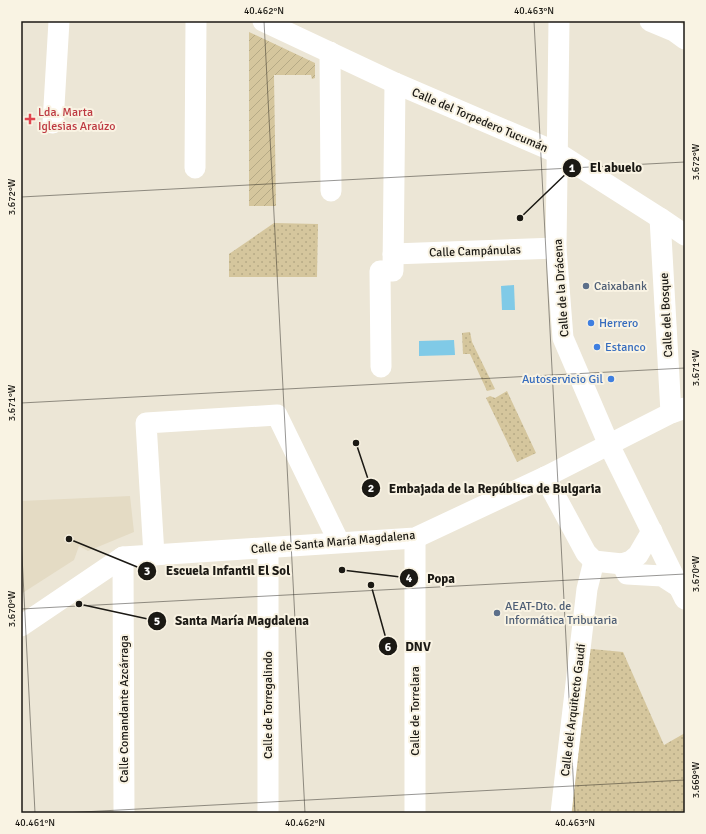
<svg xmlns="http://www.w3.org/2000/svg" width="706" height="834" font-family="Signika,sans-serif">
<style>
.built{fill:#e4dbc4}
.grass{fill:url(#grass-dots)}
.garden{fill:url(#garden-furrows)}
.water{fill:#80cae7}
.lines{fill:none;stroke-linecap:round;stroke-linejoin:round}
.minor{stroke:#fff;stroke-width:21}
.ticks{fill:none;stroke:#1b1914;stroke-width:1;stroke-opacity:0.45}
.health-dot{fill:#e0444e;stroke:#f9f3e3;stroke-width:1.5}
.service-dot{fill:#5c6f8a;stroke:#f9f3e3;stroke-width:1.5}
.shop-dot{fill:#3f7fe0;stroke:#f9f3e3;stroke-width:1.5}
.labels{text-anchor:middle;stroke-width:4;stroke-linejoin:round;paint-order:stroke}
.health-label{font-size:12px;fill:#be3a42;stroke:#f9f3e3;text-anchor:start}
.street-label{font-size:12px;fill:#1b1914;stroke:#f9f3e3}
.service-label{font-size:12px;fill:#4e5e75;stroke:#f9f3e3;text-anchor:start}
.shop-label{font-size:12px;fill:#366cbe;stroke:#f9f3e3;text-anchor:start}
.leader{fill:none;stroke:#1b1914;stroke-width:1.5}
.callout-dot{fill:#1b1914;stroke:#f9f3e3;stroke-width:1.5}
.mark-label{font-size:12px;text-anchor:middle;font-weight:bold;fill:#fff}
.callout-label{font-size:13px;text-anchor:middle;font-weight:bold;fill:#1b1914;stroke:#f9f3e3;stroke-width:4;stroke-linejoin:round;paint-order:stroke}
.neatline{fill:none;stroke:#1b1914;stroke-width:1.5}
.ticks-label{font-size:10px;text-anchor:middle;fill:#1b1914}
</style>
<defs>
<pattern id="grass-dots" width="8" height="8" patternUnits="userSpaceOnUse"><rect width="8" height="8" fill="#d5c69d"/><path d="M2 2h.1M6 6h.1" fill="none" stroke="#b6aa86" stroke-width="1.8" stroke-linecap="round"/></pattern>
<pattern id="garden-furrows" width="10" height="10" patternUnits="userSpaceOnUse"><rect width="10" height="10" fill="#d5c69d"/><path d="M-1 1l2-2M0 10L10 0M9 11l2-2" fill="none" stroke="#b6aa86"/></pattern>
</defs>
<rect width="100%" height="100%" fill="#ece6d6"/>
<!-- built -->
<path class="built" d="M130,496L134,532L88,551L79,546L74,560L21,594V501Z"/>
<!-- grass -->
<g class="grass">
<path d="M274,223L318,224L317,277H229V254Z"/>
<path d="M470,332L472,342L495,389L487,391L470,354H463L462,333Z"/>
<path d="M507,391L536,453L517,462L486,398L490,396L495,398Z"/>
<path d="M581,648L623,652L664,745L685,733V813H561Z"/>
</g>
<!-- garden -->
<path class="garden" d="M249,32L315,63V78L312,79L311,75H274L276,206H249Z"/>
<!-- water -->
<g class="water">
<path d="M514,285L515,310H502L501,286Z"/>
<path d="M454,340L455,355L419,356V341Z"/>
</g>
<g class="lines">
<!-- minor -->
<g class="minor">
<path d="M263,21L395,83L558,153L660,218L685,235"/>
<path d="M559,21L556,248L563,338L609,445L685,599"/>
<path d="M650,21L674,31L685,39"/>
<path d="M330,52L331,191"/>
<path d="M53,123L59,21"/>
<path d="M195,168L196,21"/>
<path d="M660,218L671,413"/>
<path d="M393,254L556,248"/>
<path d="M381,367L380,271H393L395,83"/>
<path d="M545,477L586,553L594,561L622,564L631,561L638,555L652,531"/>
<path d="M415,538V813"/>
<path d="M154,555L146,423L277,415L339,542"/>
<path d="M123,557L124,813"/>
<path d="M622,564L627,574L662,576L679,587"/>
<path d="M21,626L123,557L415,538L545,477L671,413L685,408"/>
<path d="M268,813V548"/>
<path d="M561,813L587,589L594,561"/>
</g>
</g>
<!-- ticks -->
<path class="ticks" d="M264,21L305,813M534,21L575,813M21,197L685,162M21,403L685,368M21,536L35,813M21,609L685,574M63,813L685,780"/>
<!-- markers -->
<path class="health-dot" d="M28 113h4v4h4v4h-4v4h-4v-4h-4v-4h4z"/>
<g class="service-dot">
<circle cx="586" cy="286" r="4"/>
<circle cx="497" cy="613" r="4"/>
</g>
<g class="shop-dot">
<circle cx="591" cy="323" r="4"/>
<circle cx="597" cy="347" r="4"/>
<circle cx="611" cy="379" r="4"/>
</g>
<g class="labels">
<!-- health labels -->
<g class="health-label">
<text x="38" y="116">Lda. Marta<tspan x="38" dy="14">Iglesias Araúzo</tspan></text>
</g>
<!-- street labels -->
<g class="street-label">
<text transform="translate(480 120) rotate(23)" y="4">Calle del Torpedero Tucumán</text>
<text transform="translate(475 251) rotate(-2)" y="4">Calle Campánulas</text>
<text transform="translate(561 288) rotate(-94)" y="4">Calle de la Drácena</text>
<text transform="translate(666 315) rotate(-93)" y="4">Calle del Bosque</text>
<text transform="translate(333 542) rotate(-5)" y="4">Calle de Santa María Magdalena</text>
<text transform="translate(268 705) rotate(-90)" y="4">Calle de Torregalindo</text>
<text transform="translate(124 709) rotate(-90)" y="4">Calle Comandante Azcárraga</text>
<text transform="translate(573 710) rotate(-83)" y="4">Calle del Arquitecto Gaudí</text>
<text transform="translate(415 711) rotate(-90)" y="4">Calle de Torrelara</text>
</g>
<!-- service labels -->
<g class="service-label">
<text x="594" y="290">Caixabank</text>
<text x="505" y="610">AEAT-Dto. de<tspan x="505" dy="14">Informática Tributaria</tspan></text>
</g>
<!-- shop labels -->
<g class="shop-label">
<text x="599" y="327">Herrero</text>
<text x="605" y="351">Estanco</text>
<text x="603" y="383" text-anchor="end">Autoservicio Gil</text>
</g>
</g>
<!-- callouts -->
<path class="leader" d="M520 218L572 168M356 443L371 488M69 539L147 571M342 570L409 578M79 604L157 621M371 585L388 646"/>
<g class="callout-dot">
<circle cx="520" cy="218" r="4"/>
<circle cx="356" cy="443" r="4"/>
<circle cx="69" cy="539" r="4"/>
<circle cx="342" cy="570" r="4"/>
<circle cx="79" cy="604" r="4"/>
<circle cx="371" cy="585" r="4"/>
<circle cx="572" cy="168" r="10"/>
<circle cx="371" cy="488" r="10"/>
<circle cx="147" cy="571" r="10"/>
<circle cx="409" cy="578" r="10"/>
<circle cx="157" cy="621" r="10"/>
<circle cx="388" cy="646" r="10"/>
</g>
<g class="mark-label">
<text x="572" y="172">1</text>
<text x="371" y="492">2</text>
<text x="147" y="575">3</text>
<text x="409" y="582">4</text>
<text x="157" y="625">5</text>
<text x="388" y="651">6</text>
</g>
<g class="callout-label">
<text x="616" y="172">El abuelo</text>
<text x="495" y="493">Embajada de la República de Bulgaria</text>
<text x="228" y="575">Escuela Infantil El Sol</text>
<text x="441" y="583">Popa</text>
<text x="242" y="625">Santa María Magdalena</text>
<text x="418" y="651">DNV</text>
</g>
<!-- border -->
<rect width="706" height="834" fill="none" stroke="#f9f3e3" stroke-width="44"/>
<rect x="22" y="22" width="662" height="790" class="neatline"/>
<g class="ticks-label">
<text x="264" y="14">40.462°N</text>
<text x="534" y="14">40.463°N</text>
<text transform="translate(695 162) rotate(-90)" y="4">3.672°W</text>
<text transform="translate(11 197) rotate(-90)" y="4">3.672°W</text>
<text transform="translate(695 368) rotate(-90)" y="4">3.671°W</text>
<text transform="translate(11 403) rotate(-90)" y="4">3.671°W</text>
<text transform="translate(695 574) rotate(-90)" y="4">3.670°W</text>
<text transform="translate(11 609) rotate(-90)" y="4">3.670°W</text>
<text transform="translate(695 780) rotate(-90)" y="4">3.669°W</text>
<text x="35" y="826">40.461°N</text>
<text x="305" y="826">40.462°N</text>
<text x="575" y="826">40.463°N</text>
</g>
</svg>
